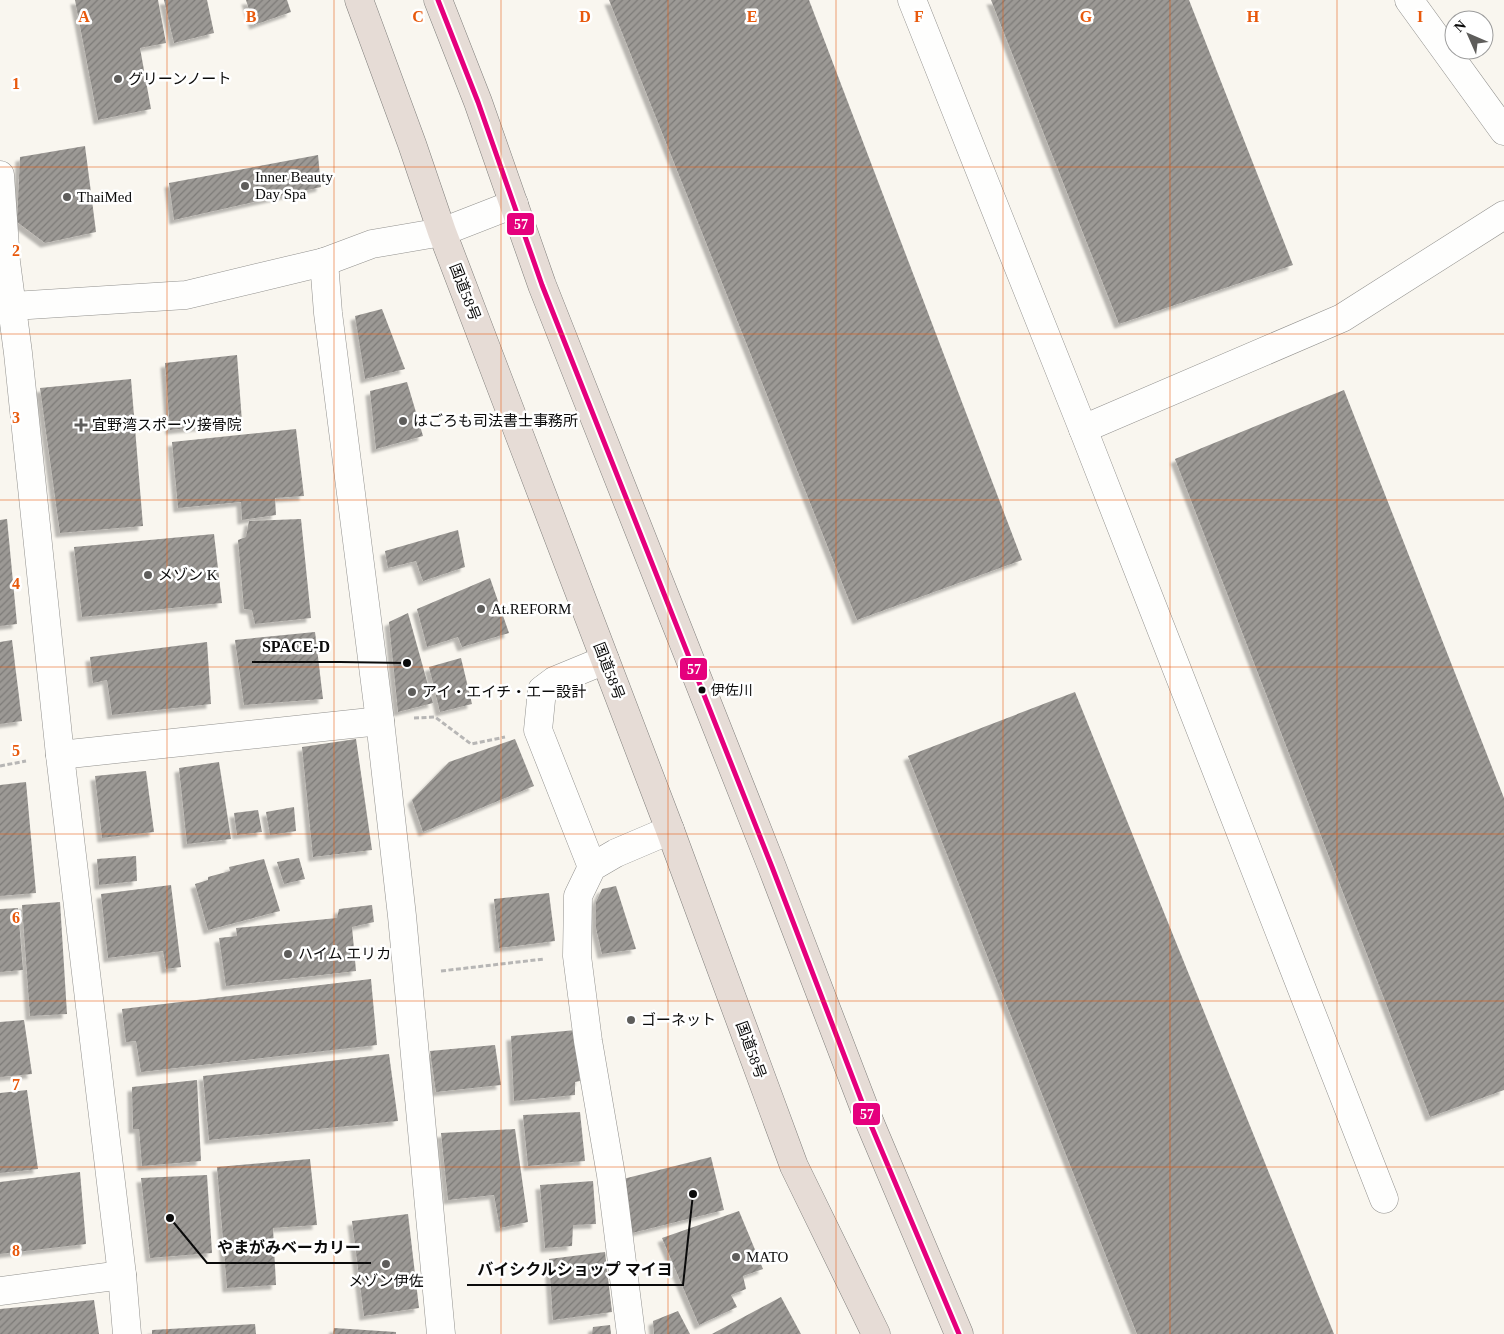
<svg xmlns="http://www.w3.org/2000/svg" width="1504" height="1334" font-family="'Times New Roman','Noto Sans JP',serif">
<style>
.building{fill:url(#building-hatch);filter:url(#shadow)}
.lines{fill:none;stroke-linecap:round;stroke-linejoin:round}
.minor-casing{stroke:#92918e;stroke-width:29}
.highway-casing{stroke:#7f7e7b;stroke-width:29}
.path{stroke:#b7b6b5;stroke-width:3;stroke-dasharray:5 2.5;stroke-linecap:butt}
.minor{stroke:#fefefd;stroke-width:28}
.highway{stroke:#e6dcd6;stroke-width:28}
.bus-1-casing{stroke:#fff;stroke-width:9}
.bus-1{stroke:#e5007d;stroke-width:5}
.grid{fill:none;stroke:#e8590c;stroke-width:1;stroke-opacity:0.55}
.poi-dot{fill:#5e5d5b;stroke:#fff;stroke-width:2}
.bus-dot{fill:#0b0b0b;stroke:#fff;stroke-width:2}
.labels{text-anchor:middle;stroke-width:5;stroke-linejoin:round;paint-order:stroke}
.bus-label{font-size:14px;fill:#0b0b0b;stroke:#fff;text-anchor:start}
.poi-label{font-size:15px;fill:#0b0b0b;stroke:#fff;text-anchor:start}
.street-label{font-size:15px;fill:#0b0b0b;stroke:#fff}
.grid-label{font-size:16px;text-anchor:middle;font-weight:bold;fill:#e8590c;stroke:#fff;stroke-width:5;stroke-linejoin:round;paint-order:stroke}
.leader{fill:none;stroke:#0b0b0b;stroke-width:2}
.callout-dot{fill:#0b0b0b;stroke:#fff;stroke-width:2}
.callout-label{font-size:16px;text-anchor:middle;font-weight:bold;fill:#0b0b0b;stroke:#fff;stroke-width:5;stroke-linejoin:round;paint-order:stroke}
.line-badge{stroke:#fff;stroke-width:2}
.badge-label{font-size:14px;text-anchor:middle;font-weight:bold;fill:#fff}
</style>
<defs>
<pattern id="building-hatch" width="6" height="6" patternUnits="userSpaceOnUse" patternTransform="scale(1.25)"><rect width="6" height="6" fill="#9c9995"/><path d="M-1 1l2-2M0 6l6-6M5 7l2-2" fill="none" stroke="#7d7b78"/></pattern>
<filter id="shadow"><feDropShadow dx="-4.5" dy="4.5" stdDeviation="1" flood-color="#0004"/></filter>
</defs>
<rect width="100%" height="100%" fill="#f9f6ef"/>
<!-- building -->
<g class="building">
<path d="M75,0H158L166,43L140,48L151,109L98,120Z"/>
<path d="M164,0H207L214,33L174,43Z"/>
<path d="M246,0H287L291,12L254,25Z"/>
<path d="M609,0H809L1022,560L857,620Z"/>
<path d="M991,0H1189L1293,265L1119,324Z"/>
<path d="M85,146L96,232L45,243L17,222L20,157Z"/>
<path d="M318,155L321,187L174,220L169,183Z"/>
<path d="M382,309L405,369L365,379L355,316Z"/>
<path d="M237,355L242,422L170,430L165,363Z"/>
<path d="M131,379L143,526L60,533L40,388Z"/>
<path d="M407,382L423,436L376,449L370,391Z"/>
<path d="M1344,390L1504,798V1090L1430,1117L1175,459Z"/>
<path d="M296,429L304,496L275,498L276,515L242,520L241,502L178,508L172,442Z"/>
<path d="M7,519L17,624L0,626V520Z"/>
<path d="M301,519L311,618L255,624L252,610L244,609L238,540L246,537L249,521Z"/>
<path d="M458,530L465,567L423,581L416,561L388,568L385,551Z"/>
<path d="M214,534L222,603L82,617L74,547Z"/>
<path d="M490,578L509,633L462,647L458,637L427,647L417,609Z"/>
<path d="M408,613L433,703L398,712L389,622Z"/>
<path d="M315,632L323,699L244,705L235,640Z"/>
<path d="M12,640L22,721L0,724V642Z"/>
<path d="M207,642L211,704L112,715L107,680L93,683L90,657Z"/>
<path d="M461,658L472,704L440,712L429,667Z"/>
<path d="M1075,692L1334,1334H1137L908,756Z"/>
<path d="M356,739L372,850L313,857L302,747Z"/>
<path d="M515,739L534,786L423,832L412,800L449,762Z"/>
<path d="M219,762L231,839L187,844L179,768Z"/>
<path d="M146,771L154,832L102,838L95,776Z"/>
<path d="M26,782L36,893L0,896V785Z"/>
<path d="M294,807L296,831L270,835L266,812Z"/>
<path d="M258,810L262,832L237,835L234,813Z"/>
<path d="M136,856L137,881L99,885L97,859Z"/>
<path d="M299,858L305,879L284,884L277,862Z"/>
<path d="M264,859L280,911L208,930L195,884L208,880V877L230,871L229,867Z"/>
<path d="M171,885L181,967L166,969L163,951L108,958L101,894Z"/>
<path d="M616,886L636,949L602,954L596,928V902L602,889Z"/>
<path d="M549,893L555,941L499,948L494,899Z"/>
<path d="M60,902L67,1014L30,1016L22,905Z"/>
<path d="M372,905L374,922L352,927L356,971L226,986L219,938L237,936L236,928L337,918L339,909Z"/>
<path d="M18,908L23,970L0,972V909Z"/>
<path d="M371,979L377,1045L141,1072L136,1041L126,1042L122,1009Z"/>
<path d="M24,1020L32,1074L0,1077V1022Z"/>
<path d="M576,1030L580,1081L575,1082V1095L514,1101L511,1036Z"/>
<path d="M495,1045L501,1085L436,1092L430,1051Z"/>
<path d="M389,1054L398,1121L209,1140L203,1076Z"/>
<path d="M197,1080L201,1161L142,1166L139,1129H133L132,1087Z"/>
<path d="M27,1090L38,1169L0,1173V1093Z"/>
<path d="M580,1112L585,1161L528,1166L523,1115Z"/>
<path d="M515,1129L528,1222L500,1228L494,1195L448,1200L441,1133Z"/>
<path d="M711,1157L724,1210L632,1233L619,1180Z"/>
<path d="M310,1159L317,1225L273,1228L276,1285L227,1288L217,1167Z"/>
<path d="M80,1172L86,1244L0,1254V1182Z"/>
<path d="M207,1175L212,1253L150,1258L141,1178Z"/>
<path d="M593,1181L596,1224L573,1225L572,1246L545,1248L540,1185Z"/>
<path d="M739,1211L763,1269L743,1276L746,1289L731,1295L737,1307L699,1325L662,1238Z"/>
<path d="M408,1214L419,1308L364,1316L352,1221Z"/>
<path d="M605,1252L612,1312L553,1320L549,1259Z"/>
<path d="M781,1297L801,1334H712Z"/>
<path d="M94,1300L99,1334H0V1309Z"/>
<path d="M678,1311L690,1334H654L653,1321Z"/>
<path d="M255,1324L256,1334H152V1330Z"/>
<path d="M610,1325L611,1334H592L593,1327Z"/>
<path d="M334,1328L396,1332V1334H333Z"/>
</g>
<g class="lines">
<defs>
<g id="minor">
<path d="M912,0L1083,429L1384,1199"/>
<path d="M1409,0L1504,131"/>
<path d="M0,175L6,262L18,353L60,755L122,1275L127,1334"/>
<path d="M324,262L328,313L380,721L402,916L441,1334"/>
<path d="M0,306H13L186,295L324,262L372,244L442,232L514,204"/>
<path d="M1083,429L1342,318L1504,215"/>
<path d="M60,755L380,721"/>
<path d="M592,867L538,730L542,690L554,681L605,660"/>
<path d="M0,1291L122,1275"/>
<path d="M631,1334L611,1175L588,1041L577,956L578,896L592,867L616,853L670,830"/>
</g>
<g id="highway">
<path d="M359,0L412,144L442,232L670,830L794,1166L876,1334"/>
<path d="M438,0L478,102L542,285L772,867L870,1123L959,1334"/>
</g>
</defs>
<!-- minor casing -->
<use href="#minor" class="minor-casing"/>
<!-- highway casing -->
<use href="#highway" class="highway-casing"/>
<!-- path -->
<g class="path">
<path d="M414,718L435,717L471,744L505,737"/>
<path d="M0,766L26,761"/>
<path d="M441,971L544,959"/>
</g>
<!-- minor -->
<use href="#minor" class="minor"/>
<!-- highway -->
<use href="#highway" class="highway"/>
<defs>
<path id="bus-1" d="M438,0L478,102L542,285L772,867L870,1123L959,1334"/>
</defs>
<!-- bus-1 casing -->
<use href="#bus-1" class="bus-1-casing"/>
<!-- bus-1 -->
<use href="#bus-1" class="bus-1"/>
</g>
<!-- grid -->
<path class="grid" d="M167,0V1334M334,0V1334M501,0V1334M668,0V1334M836,0V1334M1003,0V1334M1170,0V1334M1337,0V1334M0,167H1504M0,334H1504M0,500H1504M0,667H1504M0,834H1504M0,1001H1504M0,1167H1504"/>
<!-- markers -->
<g class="poi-dot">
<circle cx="118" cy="79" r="5"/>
<circle cx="245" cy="186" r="5"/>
<circle cx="67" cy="197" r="5"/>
<circle cx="403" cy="421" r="5"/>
<path d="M78.5 417.5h5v5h5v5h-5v5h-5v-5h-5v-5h5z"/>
<circle cx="148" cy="575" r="5"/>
<circle cx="481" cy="609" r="5"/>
<circle cx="412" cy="692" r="5"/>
<circle cx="288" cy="954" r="5"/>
<circle cx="631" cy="1020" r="5"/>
<circle cx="736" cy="1257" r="5"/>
<circle cx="386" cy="1264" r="5"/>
</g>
<circle class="bus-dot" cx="702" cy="690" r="4.5"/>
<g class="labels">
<!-- bus labels -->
<g class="bus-label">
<text x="711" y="695">伊佐川</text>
</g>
<!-- poi labels -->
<g class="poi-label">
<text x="128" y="84">グリーンノート</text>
<text x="255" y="182">Inner Beauty<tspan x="255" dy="17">Day Spa</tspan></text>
<text x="77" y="202">ThaiMed</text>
<text x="413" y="426">はごろも司法書士事務所</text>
<text x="92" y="430">宜野湾スポーツ接骨院</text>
<text x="158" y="580">メゾン K</text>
<text x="491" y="614">At.REFORM</text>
<text x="422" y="697">アイ・エイチ・エー設計</text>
<text x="298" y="959">ハイム エリカ</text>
<text x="641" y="1025">ゴーネット</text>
<text x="746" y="1262">MATO</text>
<text x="386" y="1286" text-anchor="middle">メゾン伊佐</text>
</g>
<!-- street labels -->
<g class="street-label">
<text transform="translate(465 292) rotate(69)" y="5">国道58号</text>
<text transform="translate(609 671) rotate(69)" y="5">国道58号</text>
<text transform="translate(751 1050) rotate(70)" y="5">国道58号</text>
</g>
</g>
<g class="grid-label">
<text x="84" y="22">A</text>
<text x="251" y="22">B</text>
<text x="418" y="22">C</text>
<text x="585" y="22">D</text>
<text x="752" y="22">E</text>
<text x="919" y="22">F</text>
<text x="1086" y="22">G</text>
<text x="1253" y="22">H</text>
<text x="1420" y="22">I</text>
<text x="16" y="89">1</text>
<text x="16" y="256">2</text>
<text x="16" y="423">3</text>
<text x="16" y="589">4</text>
<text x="16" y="756">5</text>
<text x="16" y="923">6</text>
<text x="16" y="1090">7</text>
<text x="16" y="1256">8</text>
</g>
<!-- callouts -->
<path class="leader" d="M407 663L340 662H252M170 1218L207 1263H371M693 1194L683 1285H467"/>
<g class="callout-dot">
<circle cx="407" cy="663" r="5"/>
<circle cx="170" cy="1218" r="5"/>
<circle cx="693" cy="1194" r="5"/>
</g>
<g class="callout-label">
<text x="296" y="652">SPACE-D</text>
<text x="289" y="1253">やまがみベーカリー</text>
<text x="575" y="1275">バイシクルショップ マイヨ</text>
</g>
<g class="line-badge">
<rect x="506" y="212" width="29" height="24" rx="5" fill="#e5007d"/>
<rect x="679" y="657" width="29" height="24" rx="5" fill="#e5007d"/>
<rect x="852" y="1102" width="29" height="24" rx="5" fill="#e5007d"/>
</g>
<g class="badge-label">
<text x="521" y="229">57</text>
<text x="694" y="674">57</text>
<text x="867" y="1119">57</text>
</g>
<!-- north arrow -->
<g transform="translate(1469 35) rotate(315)"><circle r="24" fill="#ffffff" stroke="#9d9d9d"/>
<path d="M0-4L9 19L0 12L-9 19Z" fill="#5e5d5b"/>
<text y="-8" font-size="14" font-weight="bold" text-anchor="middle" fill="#0b0b0b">N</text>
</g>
</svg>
